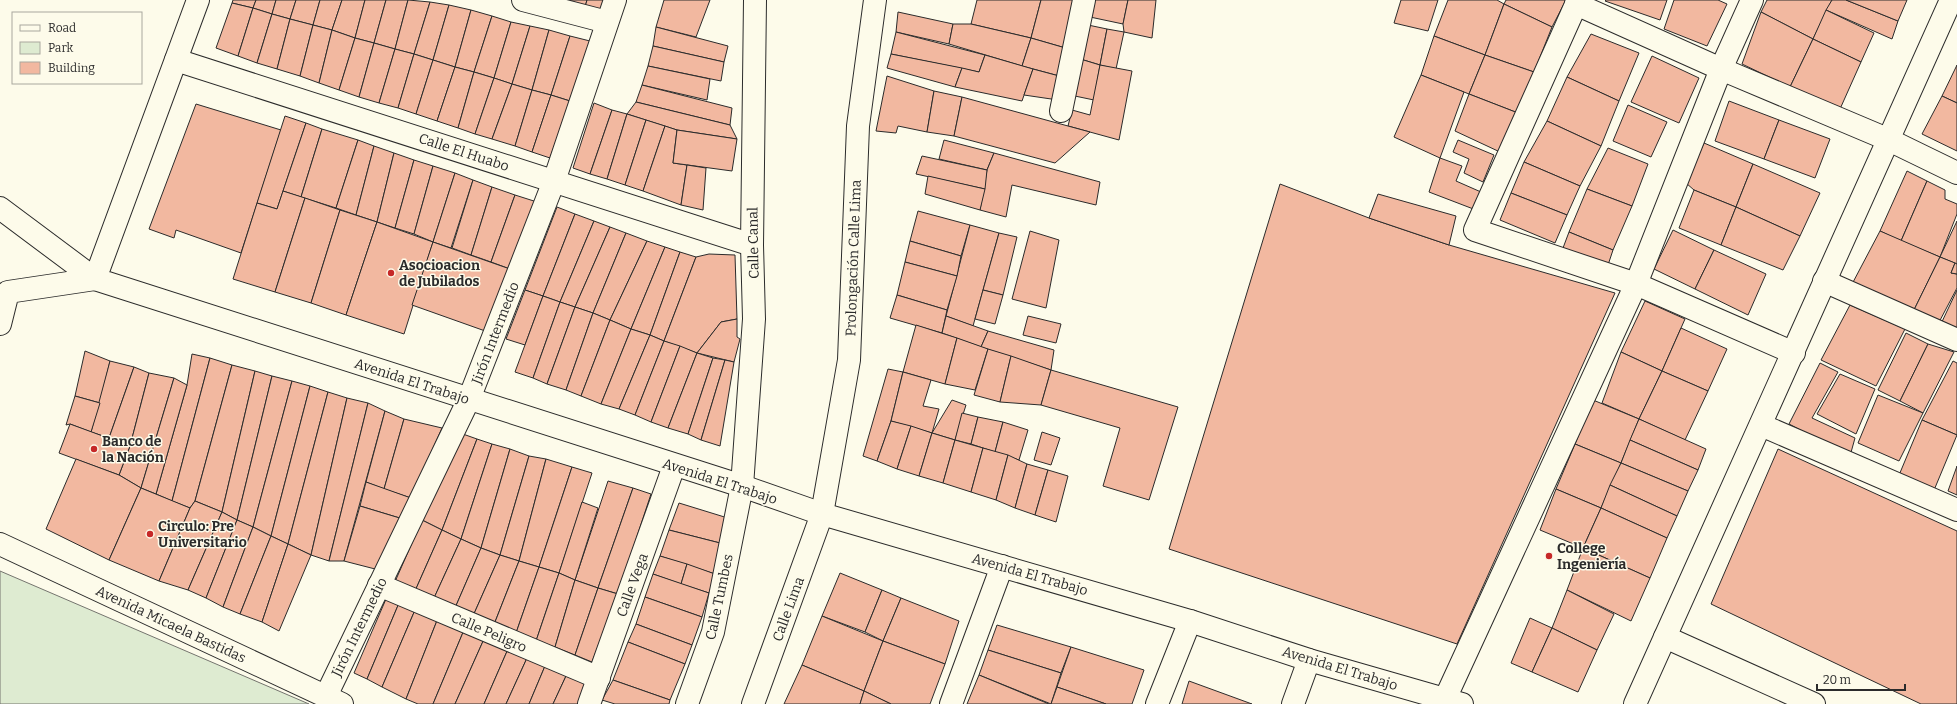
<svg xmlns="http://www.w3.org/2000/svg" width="1957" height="704" font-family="Bitter,serif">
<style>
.green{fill:#deebd1;stroke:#74746e}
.building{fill:#f2b8a0;stroke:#2b2b2b}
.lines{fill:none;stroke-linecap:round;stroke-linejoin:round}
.minor-casing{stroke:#2b2b2b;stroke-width:24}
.tertiary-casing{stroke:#2b2b2b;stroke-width:24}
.secondary-casing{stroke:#2b2b2b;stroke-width:24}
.minor{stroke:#fdfbea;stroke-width:22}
.tertiary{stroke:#fdfbea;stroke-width:22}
.secondary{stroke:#fdfbea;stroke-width:22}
.poi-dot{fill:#c62828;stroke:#fdfbea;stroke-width:1.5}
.labels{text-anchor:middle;stroke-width:3;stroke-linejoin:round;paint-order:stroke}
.street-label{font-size:14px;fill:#2b2b2b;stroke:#fdfbea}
.poi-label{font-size:14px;font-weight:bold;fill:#2b2b2b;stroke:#fdfbea;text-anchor:start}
</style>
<rect width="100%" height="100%" fill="#fdfbea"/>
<!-- green -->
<path class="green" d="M0,571L309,704H0Z"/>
<!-- building -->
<g class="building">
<path d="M233,0H256L253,8L232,3Z"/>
<path d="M256,0H276L272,14L253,8Z"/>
<path d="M276,0H296L290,19L272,14Z"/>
<path d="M296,0H320L313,25L290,19Z"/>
<path d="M320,0H342L332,30L313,25Z"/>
<path d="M342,0H365L355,38L332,30Z"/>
<path d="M365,0H386L374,43L355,38Z"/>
<path d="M386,0H408L395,49L374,43Z"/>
<path d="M408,0L430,2L414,54L395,49Z"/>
<path d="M566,0H587L585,7Z"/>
<path d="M587,0H607L604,11L585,7Z"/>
<path d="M664,0H710L696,37L656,27Z"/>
<path d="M977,0H1041L1031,38L971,24Z"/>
<path d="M1041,0H1077L1069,49L1031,38Z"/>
<path d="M1094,0H1128L1123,24L1090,17Z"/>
<path d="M1128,0H1156L1152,38L1124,32L1123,24Z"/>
<path d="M1401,0H1438L1428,31L1394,23Z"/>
<path d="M1448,0H1497L1504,4L1485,55L1434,36Z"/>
<path d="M1506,0H1566L1552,27L1504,4Z"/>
<path d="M1606,0H1667L1660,20L1605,1Z"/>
<path d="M1674,0H1718L1727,4L1707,46L1664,29Z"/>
<path d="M1767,0H1832L1813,39L1761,12Z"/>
<path d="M1832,0H1846L1898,21L1892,39L1826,10Z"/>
<path d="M1846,0H1907L1898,21Z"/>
<path d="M430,2L449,5L433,60L414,54Z"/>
<path d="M232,3L253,8L238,56L216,48Z"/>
<path d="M1504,4L1552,27L1534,72L1485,55Z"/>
<path d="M449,5L471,10L455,67L433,60Z"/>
<path d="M253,8L272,14L257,63L238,56Z"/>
<path d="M471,10L492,16L474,72L455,67Z"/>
<path d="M1826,10L1874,33L1861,62L1813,39Z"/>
<path d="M898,12L953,24L949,44L896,32Z"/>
<path d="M1761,12L1813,39L1790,87L1742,64Z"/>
<path d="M272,14L290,19L277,69L257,63Z"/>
<path d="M492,16L511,22L494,78L474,72Z"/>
<path d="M290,19L313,25L300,76L277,69Z"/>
<path d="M511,22L530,26L512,84L494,78Z"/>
<path d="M953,24H971L1031,38L1022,66L949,44Z"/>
<path d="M313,25L332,30L319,83L300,76Z"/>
<path d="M1088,25L1107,29L1100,65L1077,58Z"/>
<path d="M530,26L549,30L532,90L512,84Z"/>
<path d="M656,27L728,46L724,62L653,46Z"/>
<path d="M1107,29L1124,32L1116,69L1100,65Z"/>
<path d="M332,30L355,38L339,90L319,83Z"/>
<path d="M549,30L570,36L551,95L532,90Z"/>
<path d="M896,32L985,55L979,72L891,54Z"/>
<path d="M1591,34L1639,53L1619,101L1567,77Z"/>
<path d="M570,36L590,41L570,101L551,95Z"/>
<path d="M1434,36L1485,55L1469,94L1421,75Z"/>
<path d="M355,38L374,43L359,97L339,90Z"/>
<path d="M1031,38L1069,49L1063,77L1022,66Z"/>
<path d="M1813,39L1861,62L1840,109L1790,87Z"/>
<path d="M374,43L395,49L379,103L359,97Z"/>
<path d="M653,46L724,62L721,81L648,66Z"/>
<path d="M395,49L414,54L398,108L379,103Z"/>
<path d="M414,54L433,60L416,114L398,108Z"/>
<path d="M891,54L962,68L955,87L887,68Z"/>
<path d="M985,55L1033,69L1022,101L955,87L962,68L979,72Z"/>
<path d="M1485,55L1534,72L1518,113L1469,94Z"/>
<path d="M1652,56L1699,78L1679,123L1631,102Z"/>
<path d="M1077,58L1100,65L1094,100L1070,95Z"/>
<path d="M433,60L455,67L437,121L416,114Z"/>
<path d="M1100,65L1132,71L1119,140L1068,126L1072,110L1090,115Z"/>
<path d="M1957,65V103L1942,96Z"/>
<path d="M648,66L710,79L707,100L642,85Z"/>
<path d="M455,67L474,72L458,128L437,121Z"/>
<path d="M1033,69L1063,77L1058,100L1024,95Z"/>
<path d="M474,72L494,78L475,134L458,128Z"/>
<path d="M1421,75L1464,92L1440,158L1394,137Z"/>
<path d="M887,76L934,91L927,132L898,126L896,133L876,131Z"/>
<path d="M1567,77L1619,101L1601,146L1547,121Z"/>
<path d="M494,78L512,84L492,139L475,134Z"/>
<path d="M512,84L532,90L515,146L492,139Z"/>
<path d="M642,85L732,108L730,125L636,102Z"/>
<path d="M532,90L551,95L532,152L515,146Z"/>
<path d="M934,91L962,97L954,136L927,132Z"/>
<path d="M1469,94L1518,113L1500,152L1455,131Z"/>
<path d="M551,95L570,101L550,158L532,152Z"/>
<path d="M1942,96L1957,103V151L1922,134Z"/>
<path d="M962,97L1068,126L1090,132L1055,163L954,136Z"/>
<path d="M1729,101L1779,120L1764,159L1715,141Z"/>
<path d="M636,102L730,125L737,139L677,130L627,114Z"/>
<path d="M594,103L612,110L590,174L573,168Z"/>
<path d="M196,104L281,130L241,253L176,230L174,238L149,229Z"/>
<path d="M1628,105L1667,122L1651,157L1613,141Z"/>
<path d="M612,110L627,114L607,179L590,174Z"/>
<path d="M627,114L646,120L625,185L607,179Z"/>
<path d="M285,116L306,123L277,209L257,203Z"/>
<path d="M646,120L665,126L643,191L625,185Z"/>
<path d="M1779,120L1830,139L1815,178L1764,159Z"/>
<path d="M1547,121L1601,146L1580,186L1524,162Z"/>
<path d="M306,123L322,129L301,197L283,191Z"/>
<path d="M665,126L677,130L673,163L687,165L681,205L643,191Z"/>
<path d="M322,129L358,140L336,208L301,197Z"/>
<path d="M677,130L737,139L732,171L673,163Z"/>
<path d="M358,140L374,146L356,215L336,208Z"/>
<path d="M944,140L994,153L987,170L939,159Z"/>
<path d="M1458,140L1494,155L1483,182L1464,173L1469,159L1453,152Z"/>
<path d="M1704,143L1753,164L1736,207L1694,190L1686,183Z"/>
<path d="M374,146L394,153L377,222L356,215Z"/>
<path d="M1608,148L1648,164L1632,206L1587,189Z"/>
<path d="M394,153L414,160L395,228L377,222Z"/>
<path d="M994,153L1100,182L1096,205L1012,185L1006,217L980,210L987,170Z"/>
<path d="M922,156L987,170L985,189L916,174Z"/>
<path d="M1440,158L1462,166L1456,181L1481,192L1476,210L1429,192Z"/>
<path d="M414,160L433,166L414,234L395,228Z"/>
<path d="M1524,162L1580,186L1567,215L1511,193Z"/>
<path d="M1753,164L1820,193L1800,236L1736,207Z"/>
<path d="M687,165L706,168L703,210L681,205Z"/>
<path d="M433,166L455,173L433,242L414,234Z"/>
<path d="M1907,171L1927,181L1901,241L1880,231Z"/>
<path d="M455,173L473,180L451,248L433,242Z"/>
<path d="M928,176L985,189L980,210L925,194Z"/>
<path d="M473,180L492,187L471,255L452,248Z"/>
<path d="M1927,181L1945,190V199L1957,204V214L1940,257L1901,241Z"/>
<path d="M1280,184L1369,218L1449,245L1615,293L1457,644L1169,549Z"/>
<path d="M492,187L515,195L491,262L471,255Z"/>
<path d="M1587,189L1632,206L1613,250L1569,232Z"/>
<path d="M1694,190L1736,207L1721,245L1679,228Z"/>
<path d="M283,191L305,198L275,292L233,279L257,203L277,209Z"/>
<path d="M1511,193L1567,215L1555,243L1500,220Z"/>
<path d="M1378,194L1456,216L1449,245L1369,218Z"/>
<path d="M515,195L537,202L510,269L491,262Z"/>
<path d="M305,198L340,210L311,303L275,292Z"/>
<path d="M557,207L575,214L543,296L525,290Z"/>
<path d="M1736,207L1800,236L1783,270L1721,245Z"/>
<path d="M340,210L377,222L346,315L311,303Z"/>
<path d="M918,211L970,225L961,256L910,241Z"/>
<path d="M575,214L594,221L560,302L543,296Z"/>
<path d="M594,221L610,227L575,307L560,302Z"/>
<path d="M1957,221V264L1940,257Z"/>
<path d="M377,222L433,242L404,334L346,315Z"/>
<path d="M970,225L999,233L973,326L946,316Z"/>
<path d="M610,227L626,233L593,313L575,307Z"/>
<path d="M1673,230L1714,250L1695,289L1654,269Z"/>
<path d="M1030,231L1059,240L1046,308L1012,299Z"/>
<path d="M1880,231L1940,257L1912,314L1851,286Z"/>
<path d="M1569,232L1613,250L1608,265L1563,248Z"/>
<path d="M626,233L647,241L610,320L593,313Z"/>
<path d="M999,233L1017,237L1003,295L983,290Z"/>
<path d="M647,241L665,247L631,329L610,320Z"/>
<path d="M910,241L961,256L957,276L905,262Z"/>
<path d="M433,242L510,269L488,332L412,305Z"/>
<path d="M665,247L680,252L650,335L631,329Z"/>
<path d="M1714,250L1766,274L1748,315L1695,289Z"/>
<path d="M680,252L696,257L664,341L650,335Z"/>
<path d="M709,254L735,255L737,319L721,322L697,353L664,341L696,257Z"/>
<path d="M1940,257L1955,263L1951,273L1957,274V288L1937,326L1912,314Z"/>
<path d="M905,262L957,276L947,310L897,295Z"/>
<path d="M1955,263L1957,264V274L1951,273Z"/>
<path d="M525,290L543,296L525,345L506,339Z"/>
<path d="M983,290L1003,295L995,324L975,319Z"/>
<path d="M1957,290V333L1939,328Z"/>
<path d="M897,295L947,310L942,333L890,318Z"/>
<path d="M543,296L560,302L533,378L515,372Z"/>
<path d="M1645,301L1685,319L1662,371L1621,352Z"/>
<path d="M560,302L575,307L547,384L533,378Z"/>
<path d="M1850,305L1905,329L1876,386L1821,360Z"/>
<path d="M575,307L593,313L566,390L547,384Z"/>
<path d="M593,313L610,320L581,396L566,390Z"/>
<path d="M946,316L988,331L981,347L942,333Z"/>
<path d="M1028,316L1061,324L1056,343L1023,335Z"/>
<path d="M737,319V337L740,339L734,362L697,353L721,322Z"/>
<path d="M610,320L631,329L601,404L581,396Z"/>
<path d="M916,325L957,338L945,384L903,372Z"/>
<path d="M1681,328L1727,349L1708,391L1662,371Z"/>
<path d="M631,329L650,335L619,409L601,404Z"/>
<path d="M988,331L1054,350L1051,370L981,347Z"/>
<path d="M1906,333L1928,344L1900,401L1878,390Z"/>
<path d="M650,335L664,341L635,415L619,409Z"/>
<path d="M957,338L988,349L975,390L945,384Z"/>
<path d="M664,341L680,346L651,422L635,415Z"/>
<path d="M1928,344L1954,352L1923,413L1900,401Z"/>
<path d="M680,346L697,353L668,428L651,422Z"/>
<path d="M988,349L1011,356L1000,402L974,395Z"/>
<path d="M85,351L110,361L100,403L75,396Z"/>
<path d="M1621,352L1662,371L1639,419L1602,403Z"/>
<path d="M697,353L713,358L688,434L668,428Z"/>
<path d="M192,354L210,358L172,501L156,494L187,385Z"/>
<path d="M1011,356L1051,370L1041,405L1000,402Z"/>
<path d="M210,358L232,365L195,501L190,508L172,501Z"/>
<path d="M713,358L725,360L701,440L688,434Z"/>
<path d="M725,360L734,362L720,446L701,440Z"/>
<path d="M110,361L134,367L109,438L91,432Z"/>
<path d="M1953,361L1957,363V435L1922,420Z"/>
<path d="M1820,363L1838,372L1812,418L1855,438L1850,456L1789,424Z"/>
<path d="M232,365L255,371L222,512L195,501Z"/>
<path d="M134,367L149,373L130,446L109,438Z"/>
<path d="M888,369L903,372L891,421L877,461L863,456Z"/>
<path d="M1051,370L1178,407L1149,500L1103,486L1120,428L1041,405Z"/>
<path d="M255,371L272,376L237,520L222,512Z"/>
<path d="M1662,371L1708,391L1685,440L1639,419Z"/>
<path d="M903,372L931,380L923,406L939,409L932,433L891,421Z"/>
<path d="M149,373L174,378L141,488L119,475L130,446Z"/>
<path d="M1840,374L1875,389L1856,434L1817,414Z"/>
<path d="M272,376L292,381L253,527L237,520Z"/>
<path d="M174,378L187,385L156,494L141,488Z"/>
<path d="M292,381L310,386L271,536L253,527Z"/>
<path d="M310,386L328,392L288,544L271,536Z"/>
<path d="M328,392L347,398L311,555L288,544Z"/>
<path d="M1878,395L1923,413L1899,461L1858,443Z"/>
<path d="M75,396L100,403L91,432L70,424L66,425Z"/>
<path d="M347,398L368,403L329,561L311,555Z"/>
<path d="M952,400L966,405L955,440L932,433Z"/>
<path d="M1593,400L1639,419L1621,463L1575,444Z"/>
<path d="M368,403L385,411L344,561H329Z"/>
<path d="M385,411L404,419L384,489L366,482Z"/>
<path d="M962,413L978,417L971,444L955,440Z"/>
<path d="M978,417L1003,422L995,452L971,444Z"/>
<path d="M404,419L442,428L411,498L384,489Z"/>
<path d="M1639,419L1706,449L1698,470L1630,440Z"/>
<path d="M1922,420L1957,435L1932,495L1897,480Z"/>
<path d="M891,421L911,426L897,469L877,461Z"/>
<path d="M1003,422L1028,430L1019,460L995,452Z"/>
<path d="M70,424L130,446L119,475L59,453Z"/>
<path d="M911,426L932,433L919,476L897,469Z"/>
<path d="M1042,432L1060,438L1051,465L1034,460Z"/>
<path d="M460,433L477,439L442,530L422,520Z"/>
<path d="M932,433L955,440L943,483L919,476Z"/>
<path d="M477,439L492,444L461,539L442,530Z"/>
<path d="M955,440L983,448L971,492L943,483Z"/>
<path d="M1630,440L1698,470L1688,491L1621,463Z"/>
<path d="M492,444L510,449L481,548L461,539Z"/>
<path d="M1575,444L1621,463L1601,508L1556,489Z"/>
<path d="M983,448L1008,455L996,500L971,492Z"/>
<path d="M510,449L529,456L500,555L481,548Z"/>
<path d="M1778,449L1957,531V704H1921L1711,604Z"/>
<path d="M1008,455L1027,464L1015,508L996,500Z"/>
<path d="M529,456L546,459L519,561L500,555Z"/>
<path d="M76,459L119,475L141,488L109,560L46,529Z"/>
<path d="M546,459L572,467L539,567L519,561Z"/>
<path d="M1621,463L1688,491L1677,516L1610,485Z"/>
<path d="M1027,464L1048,470L1035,515L1015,508Z"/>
<path d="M1957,466V495L1948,491Z"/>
<path d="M572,467L592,473L559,573L539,567Z"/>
<path d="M1048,470L1068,476L1056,522L1035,515Z"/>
<path d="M608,481L633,488L598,588L575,580Z"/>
<path d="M366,482L411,498L403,519L360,506Z"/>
<path d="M1610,485L1677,516L1667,538L1601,508Z"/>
<path d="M141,488L190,508L159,581L109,560Z"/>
<path d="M633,488L651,494L618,594L598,588Z"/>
<path d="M1556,489L1601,508L1583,548L1540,530Z"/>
<path d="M195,501L222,512L188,590L159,581L190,508Z"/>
<path d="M582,502L598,508L575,580L559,573Z"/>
<path d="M679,503L731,519L724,544L669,530Z"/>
<path d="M360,506L403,519L379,570L344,561Z"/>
<path d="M1601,508L1667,538L1650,578L1583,548Z"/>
<path d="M222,512L237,520L206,598L188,590Z"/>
<path d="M237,520L253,527L223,607L206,598Z"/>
<path d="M422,520L442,530L415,591L394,584Z"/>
<path d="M253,527L271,536L240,614L223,607Z"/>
<path d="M442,530L461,539L434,598L415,591Z"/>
<path d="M669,530L724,544L715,574L660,556Z"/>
<path d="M271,536L288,544L262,622L240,614Z"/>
<path d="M461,539L481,548L455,608L434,598Z"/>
<path d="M288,544L311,555L279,631L262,622Z"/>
<path d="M481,548L500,555L473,616L455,608Z"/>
<path d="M1583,548L1650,578L1631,621L1567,590Z"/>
<path d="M500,555L519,561L495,622L473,616Z"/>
<path d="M660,556L687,564L681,584L653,574Z"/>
<path d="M519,561L539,567L516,633L495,622Z"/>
<path d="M687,564L715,574L709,593L681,584Z"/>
<path d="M539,567L559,573L536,641L516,633Z"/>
<path d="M559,573L575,580L555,647L536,641Z"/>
<path d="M840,573L882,590L865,632L822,616Z"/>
<path d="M653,574L709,593L702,617L645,597Z"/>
<path d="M575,580L598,588L575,655L555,647Z"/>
<path d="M598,588L618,594L592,662L575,655Z"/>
<path d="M882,590L901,598L883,641L865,632Z"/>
<path d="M1567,590L1614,614L1597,650L1552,628Z"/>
<path d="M645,597L702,617L692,645L636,624Z"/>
<path d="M901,598L959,621L945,664L883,641Z"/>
<path d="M386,599L399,603L367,679L354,673Z"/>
<path d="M399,603L415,610L382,687L367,679Z"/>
<path d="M415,610L438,618L406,699L382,687Z"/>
<path d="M822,616L883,641L864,691L802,665Z"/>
<path d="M438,618L464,630L433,704H418L406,699Z"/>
<path d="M1530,618L1552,628L1532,672L1511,663Z"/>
<path d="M636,624L692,645L685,664L628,642Z"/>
<path d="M997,625L1071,647L1061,673L988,650Z"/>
<path d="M1552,628L1597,650L1578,692L1532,672Z"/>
<path d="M464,630L484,639L455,704H433Z"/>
<path d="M484,639L508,649L484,704H455Z"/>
<path d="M883,641L945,664L930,704H891L864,691Z"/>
<path d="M628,642L685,664L670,700L613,680Z"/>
<path d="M1071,647L1144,670L1132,704H1106L1057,687Z"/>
<path d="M508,649L527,658L506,704H484Z"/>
<path d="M988,650L1061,673L1051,704L979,675Z"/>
<path d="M527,658L545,666L529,704H506Z"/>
<path d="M802,665L864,691L860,704H784Z"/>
<path d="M545,666L566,676L553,704H529Z"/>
<path d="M979,675L1049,704H967Z"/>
<path d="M566,676L588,684L578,704H553Z"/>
<path d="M613,680L670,700L669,704H615L602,700Z"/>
<path d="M1189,681L1252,704H1182Z"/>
<path d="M1057,687L1106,704H1051Z"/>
<path d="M864,691L891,704H860Z"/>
</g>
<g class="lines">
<defs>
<g id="minor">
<path d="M198,0L95,279L742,486L822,514L1190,621L1309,660L1462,704"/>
<path d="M523,0L607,22"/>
<path d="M1578,0L1475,230L1636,284L1794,353"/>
<path d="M1576,4L1721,69L1887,139L1957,173"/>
<path d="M176,60L752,245"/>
<path d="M1061,111L1084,0"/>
<path d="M1824,281L1957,340"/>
<path d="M1761,425L1957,510"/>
<path d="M379,585L599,678"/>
<path d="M1665,637L1814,704"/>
<path d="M326,696L469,399L554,181L615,0"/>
<path d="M1445,699L1636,284L1721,69L1752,0"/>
<path d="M589,704L674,466"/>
<path d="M687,704L713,632L742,486L754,319L752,245L755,0"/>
<path d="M753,704L822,514L849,360L858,126L875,0"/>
<path d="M951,704L1002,566"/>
<path d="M1157,704L1190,621"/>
<path d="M1293,704L1309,660"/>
<path d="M1635,704L1951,0"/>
</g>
<g id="tertiary">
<path d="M0,208L95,279"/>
<path d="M0,324L8,292L95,279"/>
</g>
<path id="secondary" d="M0,544L342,704"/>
</defs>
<!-- minor casing -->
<use href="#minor" class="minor-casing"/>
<!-- tertiary casing -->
<use href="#tertiary" class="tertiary-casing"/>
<!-- secondary casing -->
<use href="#secondary" class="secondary-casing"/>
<!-- minor -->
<use href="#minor" class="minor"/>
<!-- tertiary -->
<use href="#tertiary" class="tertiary"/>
<!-- secondary -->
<use href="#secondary" class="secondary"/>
</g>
<!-- markers -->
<g class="poi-dot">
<circle cx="391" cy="273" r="4"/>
<circle cx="94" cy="449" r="4"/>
<circle cx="150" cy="534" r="4"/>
<circle cx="1549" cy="556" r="4"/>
</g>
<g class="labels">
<!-- street labels -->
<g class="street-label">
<text transform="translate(464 152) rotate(18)" y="5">Calle El Huabo</text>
<text transform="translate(753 243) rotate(-91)" y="5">Calle Canal</text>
<text transform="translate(853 258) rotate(-88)" y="5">Prolongación Calle Lima</text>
<text transform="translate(495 333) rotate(-69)" y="5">Jirón Intermedio</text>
<text transform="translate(412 381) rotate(18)" y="5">Avenida El Trabajo</text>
<text transform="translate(720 481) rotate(18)" y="5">Avenida El Trabajo</text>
<text transform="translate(1030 574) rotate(16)" y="5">Avenida El Trabajo</text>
<text transform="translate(632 585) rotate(-70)" y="5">Calle Vega</text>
<text transform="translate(719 597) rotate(-78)" y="5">Calle Tumbes</text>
<text transform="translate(788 609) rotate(-70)" y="5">Calle Lima</text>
<text transform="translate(171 624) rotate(25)" y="5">Avenida Micaela Bastidas</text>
<text transform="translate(359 627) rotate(-64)" y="5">Jirón Intermedio</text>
<text transform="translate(489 632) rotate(23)" y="5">Calle Peligro</text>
<text transform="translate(1340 668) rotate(17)" y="5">Avenida El Trabajo</text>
</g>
<!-- poi labels -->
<g class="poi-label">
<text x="399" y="270">Asocioacion<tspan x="399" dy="16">de Jubilados</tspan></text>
<text x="102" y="446">Banco de<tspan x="102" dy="16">la Nación</tspan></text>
<text x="158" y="531">Circulo: Pre<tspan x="158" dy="16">Universitario</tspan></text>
<text x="1557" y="553">College<tspan x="1557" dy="16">Ingeniería</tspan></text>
</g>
</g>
<!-- legend -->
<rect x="12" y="12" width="130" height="72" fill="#fdfbea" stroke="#a9a89e"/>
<rect x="20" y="25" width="20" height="6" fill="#fdfbea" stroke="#a9a89e"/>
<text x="48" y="32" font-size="12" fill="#2b2b2b">Road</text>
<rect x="20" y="42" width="20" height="12" fill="#deebd1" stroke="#a9a89e"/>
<text x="48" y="52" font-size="12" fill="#2b2b2b">Park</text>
<rect x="20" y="62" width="20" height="12" fill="#f2b8a0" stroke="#a9a89e"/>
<text x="48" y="72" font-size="12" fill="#2b2b2b">Building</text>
<!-- scale -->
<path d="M1817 684v6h88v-6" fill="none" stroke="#2b2b2b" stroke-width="2"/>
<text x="1823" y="684" font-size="12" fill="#2b2b2b" stroke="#fdfbea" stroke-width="3" paint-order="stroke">20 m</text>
</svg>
